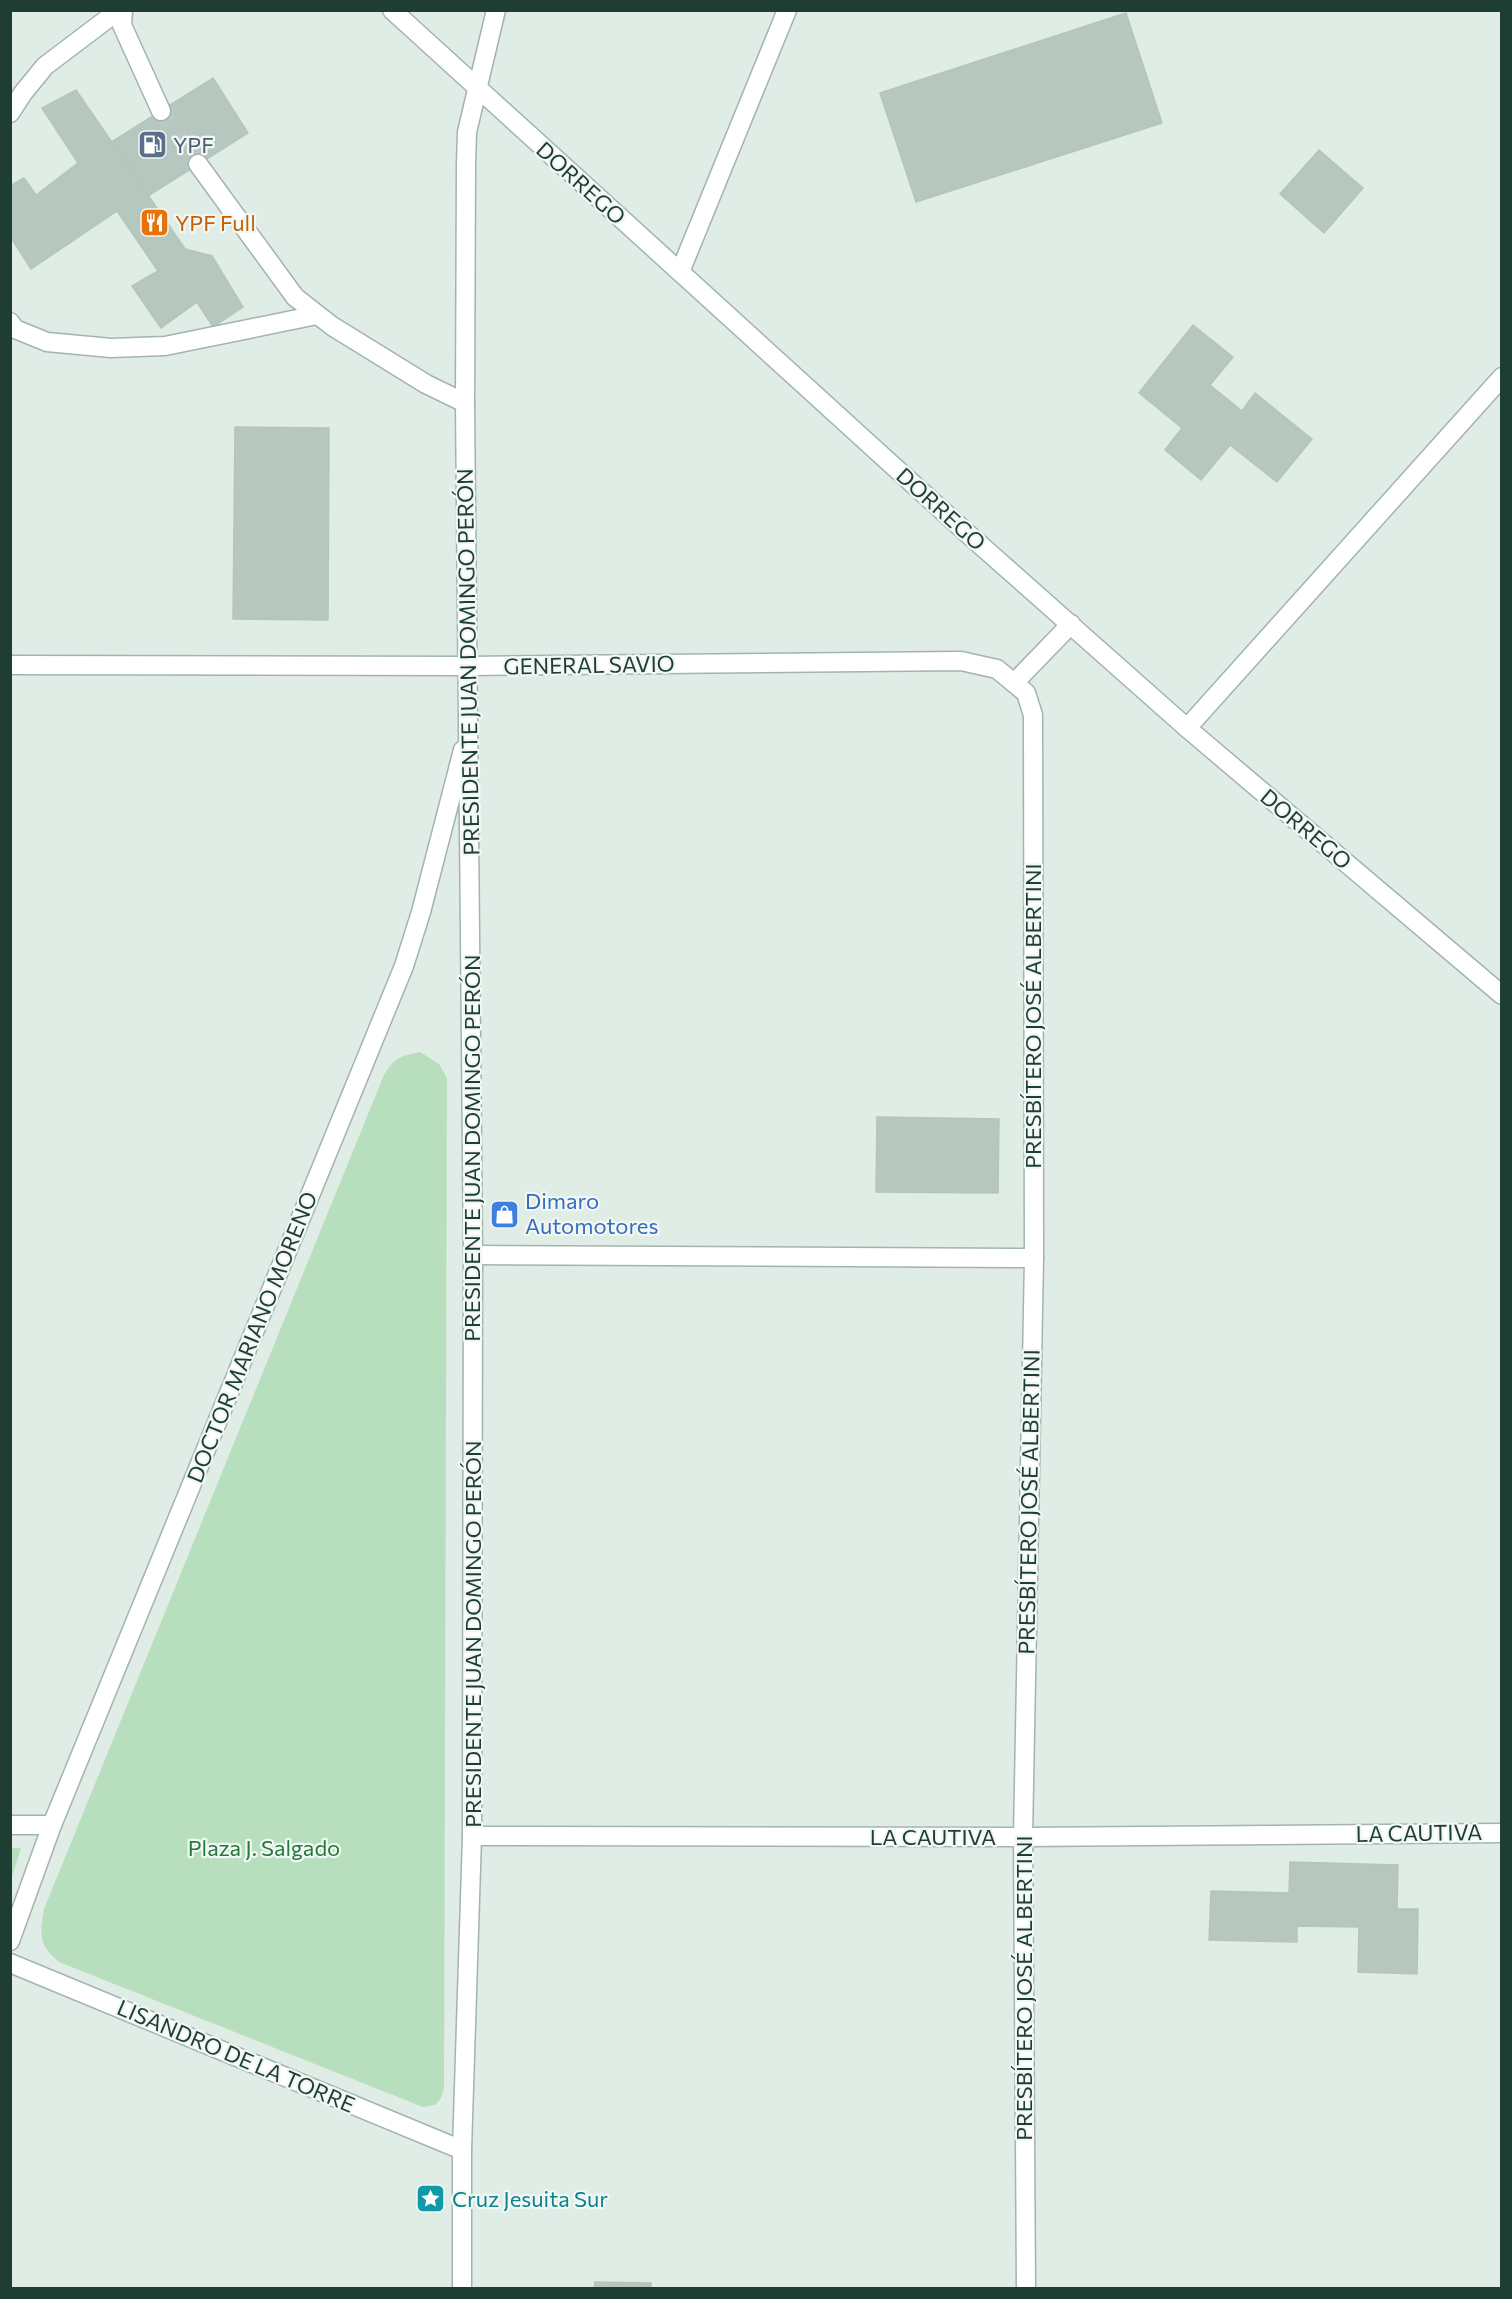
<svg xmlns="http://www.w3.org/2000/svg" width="1512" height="2299" font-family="Commissioner,sans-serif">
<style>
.green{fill:#b7dfbe}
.building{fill:#b5c7be;stroke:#b2c6bc;stroke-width:1.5}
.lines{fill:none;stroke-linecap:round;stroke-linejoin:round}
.minor-tunnel{stroke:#b9c9c2;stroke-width:18;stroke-dasharray:18 9;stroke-linecap:butt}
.minor-casing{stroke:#a2b4ad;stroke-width:21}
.minor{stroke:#fff;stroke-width:18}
.labels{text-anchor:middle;stroke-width:4.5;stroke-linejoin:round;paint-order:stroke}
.service-label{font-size:22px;fill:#4e5e75;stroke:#f1f8f4;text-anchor:start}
.street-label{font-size:22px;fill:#1f3e33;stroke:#f1f8f4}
.food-label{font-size:22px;fill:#c56008;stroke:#f1f8f4;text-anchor:start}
.shop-label{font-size:22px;fill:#366cbe;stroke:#f1f8f4;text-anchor:start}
.park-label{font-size:22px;fill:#26783d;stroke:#f1f8f4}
.culture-label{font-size:22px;fill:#0d838f;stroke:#f1f8f4;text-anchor:start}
</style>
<rect width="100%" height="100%" fill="#e0ece6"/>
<!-- green -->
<g class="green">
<path d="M420,1052L439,1064L447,1078L444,2087L441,2098L435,2105L423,2107L59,1962C38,1945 40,1934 44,1909L384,1075C394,1058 400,1056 420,1052Z"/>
<path d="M11,1848H21L11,1880L10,1848Z"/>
</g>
<!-- building -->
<g class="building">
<path d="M1126,13L1162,123L916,202L880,93Z"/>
<path d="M213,78L248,133L148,196L113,141Z"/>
<path d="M76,90L185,249L212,256L243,307L213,327L197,302L161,328L132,286L158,271L117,211L31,269L10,236V186L24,178L36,195L78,163L42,108Z"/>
<path d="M1319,150L1363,188L1324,233L1280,194Z"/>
<path d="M1193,325L1233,357L1210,385L1242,411L1255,393L1312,439L1277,482L1230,445L1201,480L1165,450L1182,428L1139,393Z"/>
<path d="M235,427L329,428L328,620L233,619Z"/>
<path d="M877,1117L999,1119L998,1193L876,1192Z"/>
<path d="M1290,1862L1398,1865L1397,1909H1418L1417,1974L1358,1972L1359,1927L1297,1926V1942L1209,1940L1211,1891L1289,1893Z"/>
<path d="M595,2282L651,2283V2288H594Z"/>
</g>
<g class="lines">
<!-- minor-tunnel -->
<path class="minor-tunnel" d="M161,111L198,164"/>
<defs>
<g id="minor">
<path d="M123,10L122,25L161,111"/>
<path d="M392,10L968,534L1187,728L1502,995"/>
<path d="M10,113L23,93L45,66L119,10"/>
<path d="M198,164L295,297L332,326L426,384L465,403"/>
<path d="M680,272L787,10"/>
<path d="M10,322L15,329L47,342L111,348L165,346L317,315"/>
<path d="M10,665L468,666L961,661L997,669L1026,693L1033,715L1034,1258L1023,1837L1026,2288"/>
<path d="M1014,683L1071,624"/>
<path d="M1187,728L1502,377"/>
<path d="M473,1255L1034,1258"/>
<path d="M10,1825H52"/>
<path d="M472,1836L1023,1837L1502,1833"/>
<path d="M10,1941L52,1825L404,966L421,912L463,750"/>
<path d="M10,1963L462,2150"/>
<path d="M462,2288V2150L472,1836L473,1255L465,403L466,164L467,132L496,10"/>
</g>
</defs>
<!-- minor casing -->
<use href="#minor" class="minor-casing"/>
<!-- minor -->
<use href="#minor" class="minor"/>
</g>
<!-- icons -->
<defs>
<symbol id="fuel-square" viewBox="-11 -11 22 22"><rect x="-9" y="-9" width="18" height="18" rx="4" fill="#5c6f8a" stroke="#f1f8f4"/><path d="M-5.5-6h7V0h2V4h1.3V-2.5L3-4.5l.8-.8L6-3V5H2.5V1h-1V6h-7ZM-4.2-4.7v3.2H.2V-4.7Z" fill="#fff"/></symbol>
<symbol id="restaurant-square" viewBox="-11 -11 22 22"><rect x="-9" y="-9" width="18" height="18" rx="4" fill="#e8710a" stroke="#f1f8f4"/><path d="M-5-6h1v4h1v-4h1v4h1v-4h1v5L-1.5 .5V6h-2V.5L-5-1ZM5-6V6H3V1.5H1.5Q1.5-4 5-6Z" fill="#fff"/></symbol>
<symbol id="shop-square" viewBox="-11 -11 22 22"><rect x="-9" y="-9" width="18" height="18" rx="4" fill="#3f7fe0" stroke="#f1f8f4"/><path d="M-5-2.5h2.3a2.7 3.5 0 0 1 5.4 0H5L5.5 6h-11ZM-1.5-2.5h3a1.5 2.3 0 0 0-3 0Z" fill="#fff"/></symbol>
<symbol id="sight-square" viewBox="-11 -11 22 22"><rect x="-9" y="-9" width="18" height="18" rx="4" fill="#0f9aa8" stroke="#f1f8f4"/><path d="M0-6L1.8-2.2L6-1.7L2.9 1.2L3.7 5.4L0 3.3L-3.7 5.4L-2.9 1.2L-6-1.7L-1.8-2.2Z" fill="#fff"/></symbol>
</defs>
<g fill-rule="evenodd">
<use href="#fuel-square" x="136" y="128" width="33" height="33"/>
<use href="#restaurant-square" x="138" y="206" width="33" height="33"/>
<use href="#shop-square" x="488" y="1198" width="33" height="33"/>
<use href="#sight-square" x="414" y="2182" width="33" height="33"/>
</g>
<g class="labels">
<!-- service labels -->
<g class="service-label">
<text x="173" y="153">YPF</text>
</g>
<!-- street labels -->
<g class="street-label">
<text transform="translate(581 183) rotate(42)" y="8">DORREGO</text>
<text transform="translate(941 509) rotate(42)" y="8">DORREGO</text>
<text transform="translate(468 662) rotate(-91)" y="8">PRESIDENTE JUAN DOMINGO PERÓN</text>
<text transform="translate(589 665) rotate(-1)" y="8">GENERAL SAVIO</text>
<text transform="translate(1306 829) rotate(40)" y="8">DORREGO</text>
<text transform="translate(1033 1016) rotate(-90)" y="8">PRESBÍTERO JOSÉ ALBERTINI</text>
<text transform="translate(472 1148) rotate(-90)" y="8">PRESIDENTE JUAN DOMINGO PERÓN</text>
<text transform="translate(252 1337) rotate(-68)" y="8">DOCTOR MARIANO MORENO</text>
<text transform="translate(1029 1502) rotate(-89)" y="8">PRESBÍTERO JOSÉ ALBERTINI</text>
<text transform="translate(473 1634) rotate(-90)" y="8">PRESIDENTE JUAN DOMINGO PERÓN</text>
<text transform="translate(1419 1833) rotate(-1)" y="8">LA CAUTIVA</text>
<text x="933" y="1845">LA CAUTIVA</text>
<text transform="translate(1024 1988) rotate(-90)" y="8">PRESBÍTERO JOSÉ ALBERTINI</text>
<text transform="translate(236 2056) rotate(23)" y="8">LISANDRO DE LA TORRE</text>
</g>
<!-- food labels -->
<g class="food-label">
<text x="175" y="231">YPF Full</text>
</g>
<!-- shop labels -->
<g class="shop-label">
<text x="525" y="1209">Dimaro<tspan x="525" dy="25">Automotores</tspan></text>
</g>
<!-- park labels -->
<g class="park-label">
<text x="264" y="1856">Plaza J. Salgado</text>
</g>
<!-- culture labels -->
<g class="culture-label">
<text x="452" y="2207">Cruz Jesuita Sur</text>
</g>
</g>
<!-- border -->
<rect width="1512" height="2299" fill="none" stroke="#1f3e33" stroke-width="24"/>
</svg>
